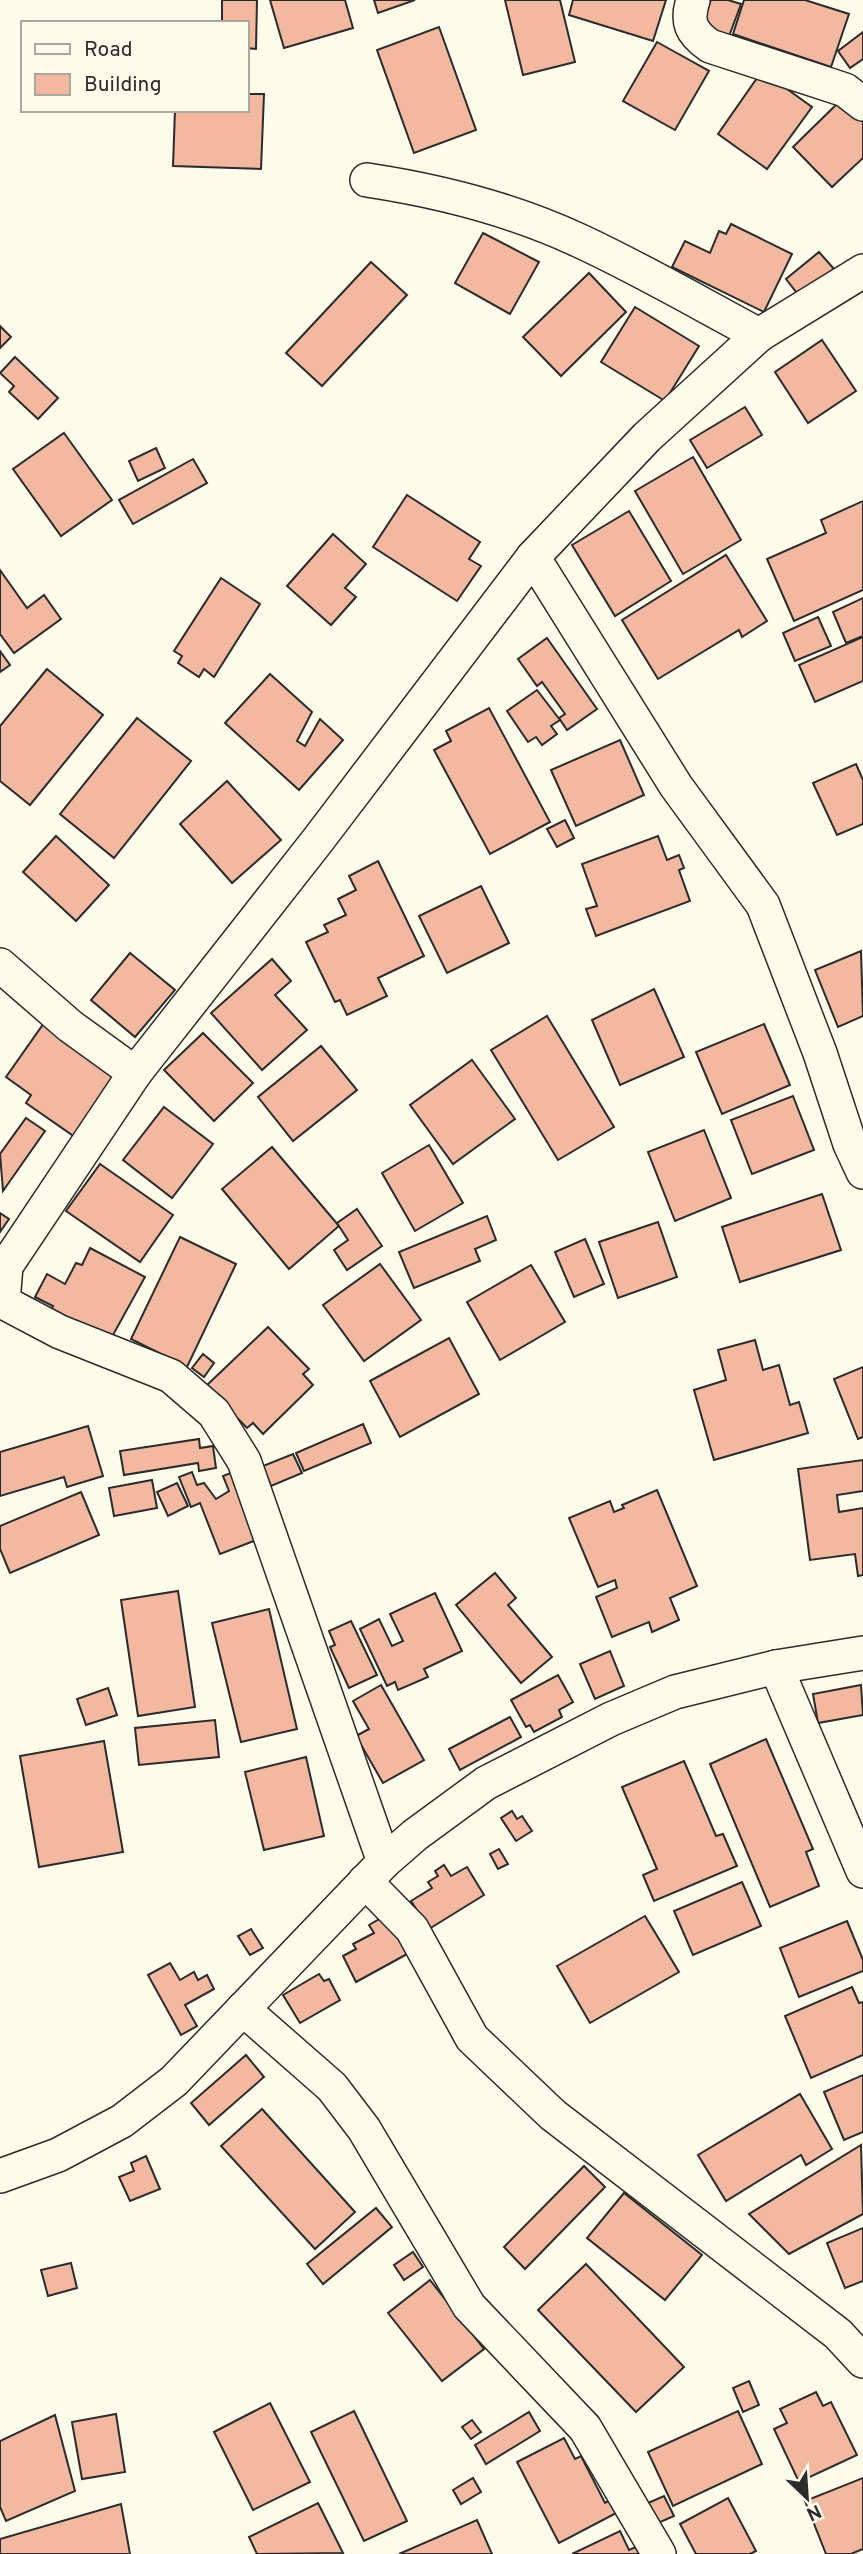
<svg xmlns="http://www.w3.org/2000/svg" width="863" height="2554" font-family="Overpass,sans-serif">
<style>
.building{fill:#f2b8a0;stroke:#2b2b2b;stroke-width:2}
.lines{fill:none;stroke-linecap:round;stroke-linejoin:round}
.street-casing{stroke:#2b2b2b;stroke-width:36}
.street{stroke:#fdfbea;stroke-width:33}
</style>
<rect width="100%" height="100%" fill="#fdfbea"/>
<!-- building -->
<g class="building">
<path d="M222,0H257L256,49L247,48V23H222Z"/>
<path d="M270,0H345L353,28L284,48Z"/>
<path d="M374,0H415L378,13Z"/>
<path d="M505,0H560L575,62L523,75Z"/>
<path d="M573,0H666L653,41L569,15Z"/>
<path d="M711,0H728L741,4L728,39L700,28Z"/>
<path d="M744,0H805L849,14L831,67L733,34Z"/>
<path d="M439,27L476,130L414,153L377,50Z"/>
<path d="M863,32V59L850,68L838,51Z"/>
<path d="M657,42L709,71L675,130L623,101Z"/>
<path d="M762,71L812,107L767,169L718,134Z"/>
<path d="M247,94H264L261,169L173,166L175,110H247Z"/>
<path d="M841,100L863,122V158L832,187L793,147Z"/>
<path d="M731,224L792,254L764,312L672,267L685,241L710,253L719,231L726,234Z"/>
<path d="M483,233L539,262L510,314L455,283Z"/>
<path d="M819,252L834,269L800,297L786,279Z"/>
<path d="M371,262L407,295L322,386L286,353Z"/>
<path d="M589,273L626,312L561,376L523,337Z"/>
<path d="M635,307L699,346L665,401L601,362Z"/>
<path d="M0,326L11,337L0,348Z"/>
<path d="M822,340L856,391L808,423L775,372Z"/>
<path d="M15,357L58,398L38,419L9,392L14,386L0,373Z"/>
<path d="M745,407L762,435L707,468L690,440Z"/>
<path d="M64,433L112,500L61,536L13,469Z"/>
<path d="M156,448L165,468L138,481L129,461Z"/>
<path d="M693,457L741,540L683,574L635,491Z"/>
<path d="M193,459L207,483L133,524L119,500Z"/>
<path d="M407,495L480,542L469,559L481,566L457,601L373,547Z"/>
<path d="M863,501V590L794,621L767,559L826,533L821,520Z"/>
<path d="M629,511L671,581L615,616L572,545Z"/>
<path d="M333,534L366,564L345,588L356,597L331,625L287,586Z"/>
<path d="M726,555L767,621L742,637L739,630L658,679L622,620Z"/>
<path d="M0,570L27,608L44,595L61,619L14,653L0,634Z"/>
<path d="M221,578L260,604L214,677L204,669L199,677L178,663L182,656L174,651Z"/>
<path d="M863,598V636L846,643L833,612Z"/>
<path d="M818,617L831,646L795,661L783,633Z"/>
<path d="M863,637V681L815,702L799,665Z"/>
<path d="M547,638L597,709L567,730L559,718L565,714L542,682L537,686L518,659Z"/>
<path d="M0,651L10,665L0,672Z"/>
<path d="M47,669L103,715L30,805L0,781V726Z"/>
<path d="M270,674L312,712L297,741L305,746L320,719L343,740L299,790L225,723Z"/>
<path d="M537,690L560,720L551,726L557,734L542,745L536,737L528,742L507,711Z"/>
<path d="M489,708L550,822L490,854L434,750L451,741L446,731Z"/>
<path d="M137,718L191,761L114,858L60,814Z"/>
<path d="M620,740L644,795L576,826L551,770Z"/>
<path d="M856,764L863,780V824L837,835L813,783Z"/>
<path d="M227,781L281,840L232,883L180,824Z"/>
<path d="M565,820L574,838L557,847L547,829Z"/>
<path d="M56,836L109,885L76,921L23,872Z"/>
<path d="M658,836L667,860L679,855L684,868L679,870L690,901L596,936L586,909L597,906L582,864Z"/>
<path d="M378,861L424,956L378,978L387,996L347,1015L340,1000L335,1002L306,942L328,932L324,925L346,915L338,899L356,890L349,876Z"/>
<path d="M481,886L509,943L447,973L419,916Z"/>
<path d="M861,951L863,1016L838,1027L815,970Z"/>
<path d="M130,953L175,990L135,1037L91,1000Z"/>
<path d="M272,959L291,981L275,995L307,1030L262,1070L211,1013Z"/>
<path d="M654,989L684,1057L620,1085L592,1020Z"/>
<path d="M547,1016L614,1127L558,1160L491,1050Z"/>
<path d="M44,1023L119,1077L75,1137L26,1103L31,1095L6,1077Z"/>
<path d="M764,1024L790,1085L722,1114L696,1052Z"/>
<path d="M203,1033L253,1083L214,1121L164,1070Z"/>
<path d="M321,1046L357,1090L293,1141L258,1097Z"/>
<path d="M472,1060L515,1119L453,1164L410,1105Z"/>
<path d="M793,1096L814,1150L752,1174L731,1120Z"/>
<path d="M164,1107L213,1144L172,1198L123,1160Z"/>
<path d="M26,1118L45,1131L3,1191L0,1154Z"/>
<path d="M704,1130L731,1198L675,1221L648,1152Z"/>
<path d="M429,1145L463,1203L415,1231L382,1173Z"/>
<path d="M272,1147L339,1226L289,1269L222,1189Z"/>
<path d="M100,1164L173,1215L140,1262L66,1211Z"/>
<path d="M822,1194L841,1250L740,1282L722,1227Z"/>
<path d="M357,1209L382,1246L347,1270L334,1250L348,1240L337,1223Z"/>
<path d="M0,1213L9,1219L0,1232Z"/>
<path d="M487,1216L496,1240L475,1249L480,1261L414,1288L399,1252Z"/>
<path d="M658,1222L677,1277L618,1298L599,1242Z"/>
<path d="M180,1237L236,1264L187,1367L131,1339Z"/>
<path d="M585,1239L604,1284L574,1297L555,1252Z"/>
<path d="M90,1248L145,1277L108,1344L50,1313L53,1306L35,1297L47,1274L65,1284L76,1263L82,1265Z"/>
<path d="M380,1264L421,1320L364,1361L323,1305Z"/>
<path d="M531,1265L565,1322L500,1360L467,1302Z"/>
<path d="M268,1327L309,1369L303,1374L313,1385L263,1434L253,1423L247,1428L206,1386Z"/>
<path d="M449,1338L479,1394L400,1437L370,1381Z"/>
<path d="M755,1340L763,1370L779,1365L790,1405L799,1402L808,1433L714,1460L694,1390L726,1380L718,1350Z"/>
<path d="M203,1354L214,1363L204,1377L192,1368Z"/>
<path d="M863,1367V1437L858,1439L834,1379Z"/>
<path d="M363,1424L371,1443L304,1471L296,1453Z"/>
<path d="M88,1426L103,1476L67,1487L64,1477L0,1496V1452Z"/>
<path d="M199,1439L200,1448L213,1446L216,1468L199,1471L198,1463L124,1475L120,1451Z"/>
<path d="M293,1454L302,1473L271,1486L263,1466Z"/>
<path d="M863,1460V1491L837,1495L839,1512L863,1508V1575L858,1576L855,1554L810,1560L798,1469Z"/>
<path d="M192,1472L197,1485L204,1483L216,1499L229,1491L223,1476L233,1472L259,1539L220,1554L200,1503L191,1507L179,1477Z"/>
<path d="M152,1480L157,1508L114,1516L109,1488Z"/>
<path d="M177,1483L188,1506L168,1516L157,1492Z"/>
<path d="M657,1490L697,1586L670,1598L679,1620L652,1632L649,1622L612,1637L596,1597L617,1588L615,1580L598,1587L569,1518L610,1501L614,1512L624,1508L622,1505Z"/>
<path d="M81,1492L99,1535L10,1573L0,1549V1526Z"/>
<path d="M495,1573L516,1598L508,1605L552,1657L521,1683L456,1605Z"/>
<path d="M178,1591L195,1707L138,1716L121,1600Z"/>
<path d="M435,1593L462,1651L424,1669L428,1677L398,1690L395,1682L387,1686L360,1629L379,1619L392,1646L403,1641L390,1614Z"/>
<path d="M269,1609L297,1729L241,1742L212,1623Z"/>
<path d="M351,1621L377,1675L349,1688L330,1647L335,1645L329,1631Z"/>
<path d="M610,1651L624,1686L595,1699L580,1664Z"/>
<path d="M558,1675L573,1702L559,1710L562,1717L534,1732L530,1725L526,1727L511,1700Z"/>
<path d="M381,1685L424,1760L383,1783L356,1736L369,1729L353,1701Z"/>
<path d="M861,1685L863,1715L818,1723L813,1694Z"/>
<path d="M108,1688L117,1715L86,1725L77,1699Z"/>
<path d="M510,1717L521,1737L460,1770L449,1749Z"/>
<path d="M215,1720L219,1757L139,1765L135,1728Z"/>
<path d="M766,1739L813,1849L806,1852L819,1886L770,1907L710,1764Z"/>
<path d="M104,1741L123,1852L39,1867L20,1756Z"/>
<path d="M306,1757L324,1836L264,1850L245,1772Z"/>
<path d="M684,1761L716,1836L723,1834L737,1866L654,1901L643,1875L657,1869L622,1787Z"/>
<path d="M512,1811L517,1819L522,1816L532,1831L516,1841L501,1818Z"/>
<path d="M499,1849L508,1864L498,1869L490,1854Z"/>
<path d="M444,1865L451,1876L467,1867L484,1895L429,1929L411,1901L432,1888L428,1882L438,1876L435,1871Z"/>
<path d="M742,1882L761,1926L693,1955L674,1911Z"/>
<path d="M388,1914L409,1953L356,1982L343,1956L356,1949L353,1944L374,1933L369,1925Z"/>
<path d="M645,1916L679,1972L590,2023L557,1966Z"/>
<path d="M847,1921L863,1960V1971L799,1997L780,1948Z"/>
<path d="M251,1929L263,1948L250,1955L238,1936Z"/>
<path d="M170,1963L180,1980L194,1972L198,1980L207,1975L214,1989L185,2005L197,2026L181,2035L148,1975Z"/>
<path d="M319,1974L324,1981L329,1979L340,2000L300,2023L283,1995Z"/>
<path d="M852,1987L859,2003L863,2002V2055L811,2078L785,2016Z"/>
<path d="M246,2055L264,2077L209,2125L191,2103Z"/>
<path d="M863,2075V2132L844,2140L824,2092Z"/>
<path d="M800,2094L832,2149L806,2165L801,2155L726,2201L698,2155Z"/>
<path d="M262,2109L355,2212L315,2249L221,2146Z"/>
<path d="M861,2145L863,2214L789,2254L749,2214Z"/>
<path d="M146,2156L160,2189L130,2201L119,2177L134,2171L131,2163Z"/>
<path d="M584,2166L605,2187L525,2269L504,2247Z"/>
<path d="M624,2193L702,2255L665,2300L587,2238Z"/>
<path d="M376,2208L392,2227L323,2284L307,2264Z"/>
<path d="M863,2228V2281L845,2288L827,2243Z"/>
<path d="M413,2252L423,2267L404,2280L394,2265Z"/>
<path d="M71,2263L77,2288L48,2296L41,2270Z"/>
<path d="M586,2264L684,2367L636,2412L538,2310Z"/>
<path d="M430,2280L484,2349L442,2381L388,2313Z"/>
<path d="M749,2381L759,2405L743,2412L733,2388Z"/>
<path d="M816,2392L823,2406L831,2402L857,2455L799,2482L774,2429L787,2423L780,2409Z"/>
<path d="M270,2403L310,2482L253,2510L214,2432Z"/>
<path d="M354,2411L407,2521L364,2541L311,2432Z"/>
<path d="M738,2411L762,2464L673,2506L648,2452Z"/>
<path d="M529,2412L540,2431L486,2464L475,2445Z"/>
<path d="M116,2414L125,2472L82,2479L72,2422Z"/>
<path d="M55,2415L75,2491L6,2521L0,2507V2441Z"/>
<path d="M472,2420L481,2432L471,2439L462,2427Z"/>
<path d="M564,2438L575,2459L581,2456L605,2503L616,2497L622,2510L559,2543L517,2462Z"/>
<path d="M473,2478L481,2492L461,2504L453,2490Z"/>
<path d="M863,2478V2549L851,2554H826L805,2501Z"/>
<path d="M664,2496L674,2516L658,2523L648,2503Z"/>
<path d="M728,2498L756,2551L750,2554H696L680,2524Z"/>
<path d="M318,2503L343,2553L257,2554L249,2537Z"/>
<path d="M121,2504L130,2554H0V2539Z"/>
<path d="M477,2520L492,2554H399Z"/>
<path d="M620,2531L629,2550L636,2547L639,2554H572Z"/>
</g>
<g class="lines">
<defs>
<g id="street">
<path d="M693,0C686,22 691,33 710,46L845,90L863,104"/>
<path d="M367,180C440,191 511,209 578,240C639,268 699,303 759,335"/>
<path d="M533,557L676,786L763,905L820,1053L850,1144L863,1172"/>
<path d="M0,965L70,1026L135,1073"/>
<path d="M776,1667L863,1871"/>
<path d="M384,1862L244,1461L214,1413L171,1376L60,1332L3,1302L6,1266L135,1073L318,840L533,557L647,437L759,335L863,271"/>
<path d="M365,1881L412,1929L472,2038L553,2115L838,2334L863,2361"/>
<path d="M243,2009L332,2087L364,2129L469,2306L585,2428L659,2554"/>
<path d="M0,2176L58,2155L122,2121L174,2081L384,1862L415,1835L486,1783L611,1719L675,1692L776,1667L863,1653"/>
</g>
</defs>
<!-- street casing -->
<use href="#street" class="street-casing"/>
<!-- street -->
<use href="#street" class="street"/>
</g>
<!-- legend -->
<rect x="21" y="21" width="228" height="91" fill="#fdfbea" stroke="#a9a89e" stroke-width="2"/>
<rect x="35" y="44" width="35" height="10" fill="#fdfbea" stroke="#a9a89e" stroke-width="2"/>
<text x="84" y="56" font-size="21" fill="#2b2b2b">Road</text>
<rect x="35" y="74" width="35" height="21" fill="#f2b8a0" stroke="#a9a89e" stroke-width="2"/>
<text x="84" y="91" font-size="21" fill="#2b2b2b">Building</text>
<!-- north arrow -->
<g transform="translate(807 2498) rotate(155)" stroke="#fdfbea" stroke-width="5" paint-order="stroke">
<path d="M0-5L12 26L0 18L-12 26Z" fill="#2b2b2b"/>
<text y="-10" font-size="19" font-weight="bold" text-anchor="middle" fill="#2b2b2b">N</text>
</g>
</svg>
